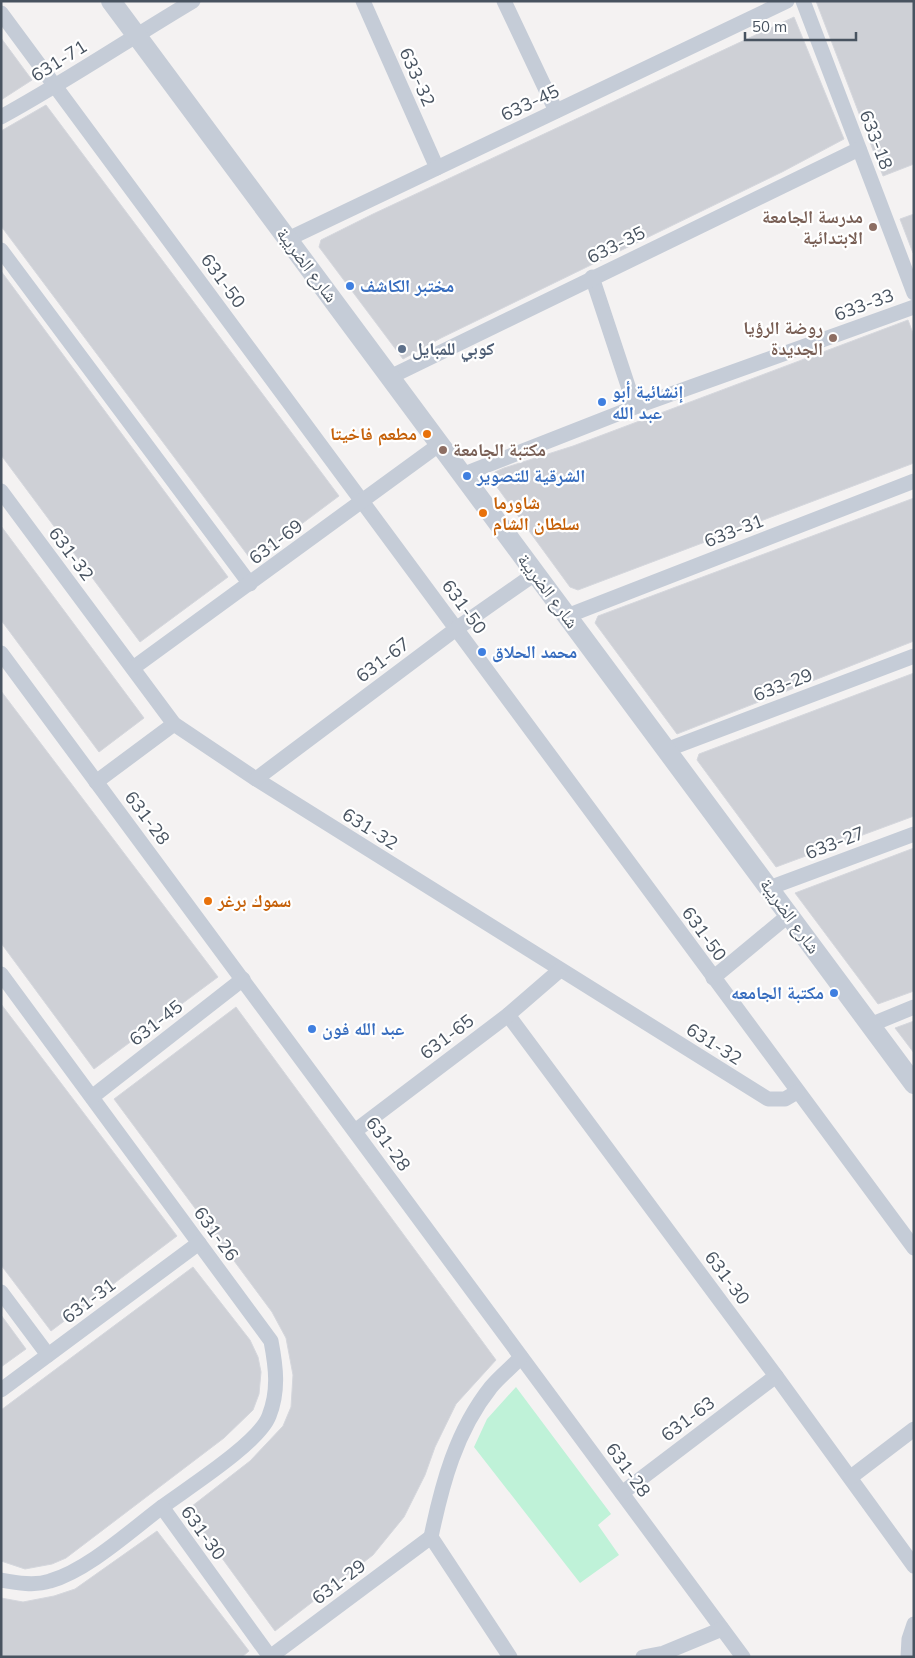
<svg xmlns="http://www.w3.org/2000/svg" width="915" height="1658" font-family="Mulish,'Noto Naskh Arabic',sans-serif">
<style>
.green{fill:#bff2d8}
.building{fill:#ced0d6;stroke:#d5d7dd}
.lines{fill:none;stroke-linecap:round;stroke-linejoin:round}
.minor{stroke:#c5ccd7;stroke-width:15}
.tertiary{stroke:#c5ccd7;stroke-width:20}
.education-dot{fill:#8d6e63;stroke:#fff;stroke-width:2}
.shop-dot{fill:#3f7fe0;stroke:#fff;stroke-width:2}
.service-dot{fill:#5c6f8a;stroke:#fff;stroke-width:2}
.food-dot{fill:#e8710a;stroke:#fff;stroke-width:2}
.labels{text-anchor:middle;stroke-width:4.5;stroke-linejoin:round;paint-order:stroke}
.street-label{font-size:18px;fill:#485360;stroke:#fff}
.education-label{font-size:18px;font-weight:bold;fill:#785e54;stroke:#fff;text-anchor:end}
.shop-label{font-size:18px;font-weight:bold;fill:#366cbe;stroke:#fff;text-anchor:start}
.service-label{font-size:18px;font-weight:bold;fill:#4e5e75;stroke:#fff;text-anchor:start}
.food-label{font-size:18px;font-weight:bold;fill:#c56008;stroke:#fff;text-anchor:start}
</style>
<rect width="100%" height="100%" fill="#f4f2f2"/>
<!-- green -->
<path class="green" d="M516,1387L611,1514L598,1525L619,1555L580,1583L474,1447L487,1419Z"/>
<!-- building -->
<g class="building">
<path d="M816,1H914V164L883,176Z"/>
<path d="M794,17L844,139L782,172L441,338L403,359L319,247L321,240L373,214Z"/>
<path d="M1,38L32,80L1,100Z"/>
<path d="M46,105L339,496L252,561L1,226V131Z"/>
<path d="M914,214V253H913L900,219Z"/>
<path d="M1,271L228,577L140,642L1,455Z"/>
<path d="M908,320L914,336V463L578,590L570,587L494,483L495,472L504,468L573,446Z"/>
<path d="M914,498V641L677,734L595,623L598,616Z"/>
<path d="M1,526L144,718L99,752L1,620Z"/>
<path d="M914,673V816L776,867L697,760L699,754Z"/>
<path d="M1,691L218,977L94,1069L1,943Z"/>
<path d="M914,848V991L878,1004L795,893Z"/>
<path d="M1,1004L177,1236L51,1331L1,1265Z"/>
<path d="M236,1007L496,1360L456,1404L435,1447L425,1475L404,1517L373,1555L275,1631L187,1510L250,1461L283,1426L291,1407L293,1375L286,1338L272,1312L114,1099Z"/>
<path d="M914,1021V1053L895,1028Z"/>
<path d="M193,1267L250,1340L258,1357L261,1372L259,1394L253,1410L224,1438L66,1558L52,1564L25,1569L1,1561V1410Z"/>
<path d="M1,1315L26,1349L1,1367Z"/>
<path d="M157,1531L249,1651L242,1657H1V1598L23,1602L54,1596L75,1589Z"/>
</g>
<g class="lines">
<!-- minor -->
<g class="minor">
<path d="M363,1L437,168"/>
<path d="M504,1L556,111"/>
<path d="M803,1L914,293"/>
<path d="M1,13L914,1248"/>
<path d="M1,117C67,81 129,39 193,1"/>
<path d="M288,239L787,1"/>
<path d="M1,250L250,584"/>
<path d="M592,277L635,407"/>
<path d="M390,377L859,149"/>
<path d="M462,475L635,407L914,307"/>
<path d="M1,491L174,724L256,779L768,1099H785L797,1092"/>
<path d="M567,616L914,481"/>
<path d="M1,653L743,1657"/>
<path d="M133,668L440,444"/>
<path d="M666,750L914,656"/>
<path d="M256,779L456,629L536,573"/>
<path d="M96,782L174,724"/>
<path d="M769,888L914,834"/>
<path d="M1,974L271,1341C276,1367 279,1391 269,1416C259,1443 186,1489 162,1507"/>
<path d="M713,978L789,915"/>
<path d="M508,1015L776,1376L914,1566"/>
<path d="M870,1025L914,1007"/>
<path d="M92,1097L243,979"/>
<path d="M355,1131L508,1015L560,970"/>
<path d="M1,1292L48,1355"/>
<path d="M1,1390L199,1243"/>
<path d="M851,1477L914,1429"/>
<path d="M622,1493L776,1376"/>
<path d="M1,1580C17,1583 35,1586 50,1581C88,1570 130,1531 162,1507L270,1657L431,1537"/>
<path d="M510,1657L431,1537C442,1484 456,1431 491,1387C500,1376 512,1367 521,1357"/>
<path d="M643,1657L664,1653L722,1629"/>
<path d="M908,1657L909,1639L914,1624"/>
</g>
<!-- tertiary -->
<path class="tertiary" d="M111,1L914,1084"/>
</g>
<!-- markers -->
<g class="education-dot">
<circle cx="873" cy="227" r="5"/>
<circle cx="833" cy="338" r="5"/>
<circle cx="443" cy="450" r="5"/>
</g>
<g class="shop-dot">
<circle cx="350" cy="286" r="5"/>
<circle cx="602" cy="402" r="5"/>
<circle cx="467" cy="476" r="5"/>
<circle cx="482" cy="652" r="5"/>
<circle cx="834" cy="993" r="5"/>
<circle cx="312" cy="1029" r="5"/>
</g>
<circle class="service-dot" cx="402" cy="349" r="5"/>
<g class="food-dot">
<circle cx="427" cy="434" r="5"/>
<circle cx="483" cy="513" r="5"/>
<circle cx="208" cy="901" r="5"/>
</g>
<g class="labels">
<!-- street labels -->
<g class="street-label">
<text transform="translate(59 61) rotate(-32)" y="6">631-71</text>
<text transform="translate(417 77) rotate(66)" y="6">633-32</text>
<text transform="translate(530 103) rotate(-25)" y="6">633-45</text>
<text transform="translate(876 140) rotate(69)" y="6">633-18</text>
<text transform="translate(616 245) rotate(-26)" y="6">633-35</text>
<text transform="translate(307 265) rotate(53)" y="6">شارع الضريبة</text>
<text transform="translate(223 281) rotate(54)" y="6">631-50</text>
<text transform="translate(864 305) rotate(-20)" y="6">633-33</text>
<text transform="translate(734 531) rotate(-21)" y="6">633-31</text>
<text transform="translate(276 542) rotate(-37)" y="6">631-69</text>
<text transform="translate(71 554) rotate(53)" y="6">631-32</text>
<text transform="translate(548 591) rotate(53)" y="6">شارع الضريبة</text>
<text transform="translate(464 607) rotate(54)" y="6">631-50</text>
<text transform="translate(383 660) rotate(-37)" y="6">631-67</text>
<text transform="translate(783 685) rotate(-21)" y="6">633-29</text>
<text transform="translate(147 818) rotate(53)" y="6">631-28</text>
<text transform="translate(370 829) rotate(32)" y="6">631-32</text>
<text transform="translate(835 843) rotate(-21)" y="6">633-27</text>
<text transform="translate(790 916) rotate(54)" y="6">شارع الضريبة</text>
<text transform="translate(704 934) rotate(54)" y="6">631-50</text>
<text transform="translate(156 1023) rotate(-38)" y="6">631-45</text>
<text transform="translate(447 1037) rotate(-37)" y="6">631-65</text>
<text transform="translate(714 1044) rotate(32)" y="6">631-32</text>
<text transform="translate(388 1144) rotate(54)" y="6">631-28</text>
<text transform="translate(216 1234) rotate(54)" y="6">631-26</text>
<text transform="translate(727 1278) rotate(53)" y="6">631-30</text>
<text transform="translate(89 1301) rotate(-37)" y="6">631-31</text>
<text transform="translate(688 1419) rotate(-37)" y="6">631-63</text>
<text transform="translate(628 1470) rotate(54)" y="6">631-28</text>
<text transform="translate(203 1533) rotate(54)" y="6">631-30</text>
<text transform="translate(339 1582) rotate(-37)" y="6">631-29</text>
</g>
<!-- education labels -->
<g class="education-label">
<text x="863" y="223">مدرسة الجامعة<tspan x="863" dy="21">الابتدائية</tspan></text>
<text x="823" y="334">روضة الرؤيا<tspan x="823" dy="21">الجديدة</tspan></text>
<text x="453" y="456" text-anchor="start">مكتبة الجامعة</text>
</g>
<!-- shop labels -->
<g class="shop-label">
<text x="360" y="292">مختبر الكاشف</text>
<text x="612" y="398">إنشائية أبو<tspan x="612" dy="21">عبد الله</tspan></text>
<text x="477" y="482">الشرقية للتصوير</text>
<text x="492" y="658">محمد الحلاق</text>
<text x="824" y="999" text-anchor="end">مكتبة الجامعه</text>
<text x="322" y="1035">عبد الله فون</text>
</g>
<!-- service labels -->
<g class="service-label">
<text x="412" y="355">كوبي للمبايل</text>
</g>
<!-- food labels -->
<g class="food-label">
<text x="417" y="440" text-anchor="end">مطعم فاخيتا</text>
<text x="493" y="509">شاورما<tspan x="493" dy="21">سلطان الشام</tspan></text>
<text x="218" y="907">سموك برغر</text>
</g>
</g>
<!-- border -->
<rect width="915" height="1658" fill="none" stroke="#485360" stroke-width="5"/>
<!-- scale -->
<path d="M745 32v8h111v-8" fill="none" stroke="#485360" stroke-width="2.5"/>
<text x="752" y="32" font-size="15" fill="#485360" stroke="#ffffff" stroke-width="4" paint-order="stroke">50 m</text>
</svg>
